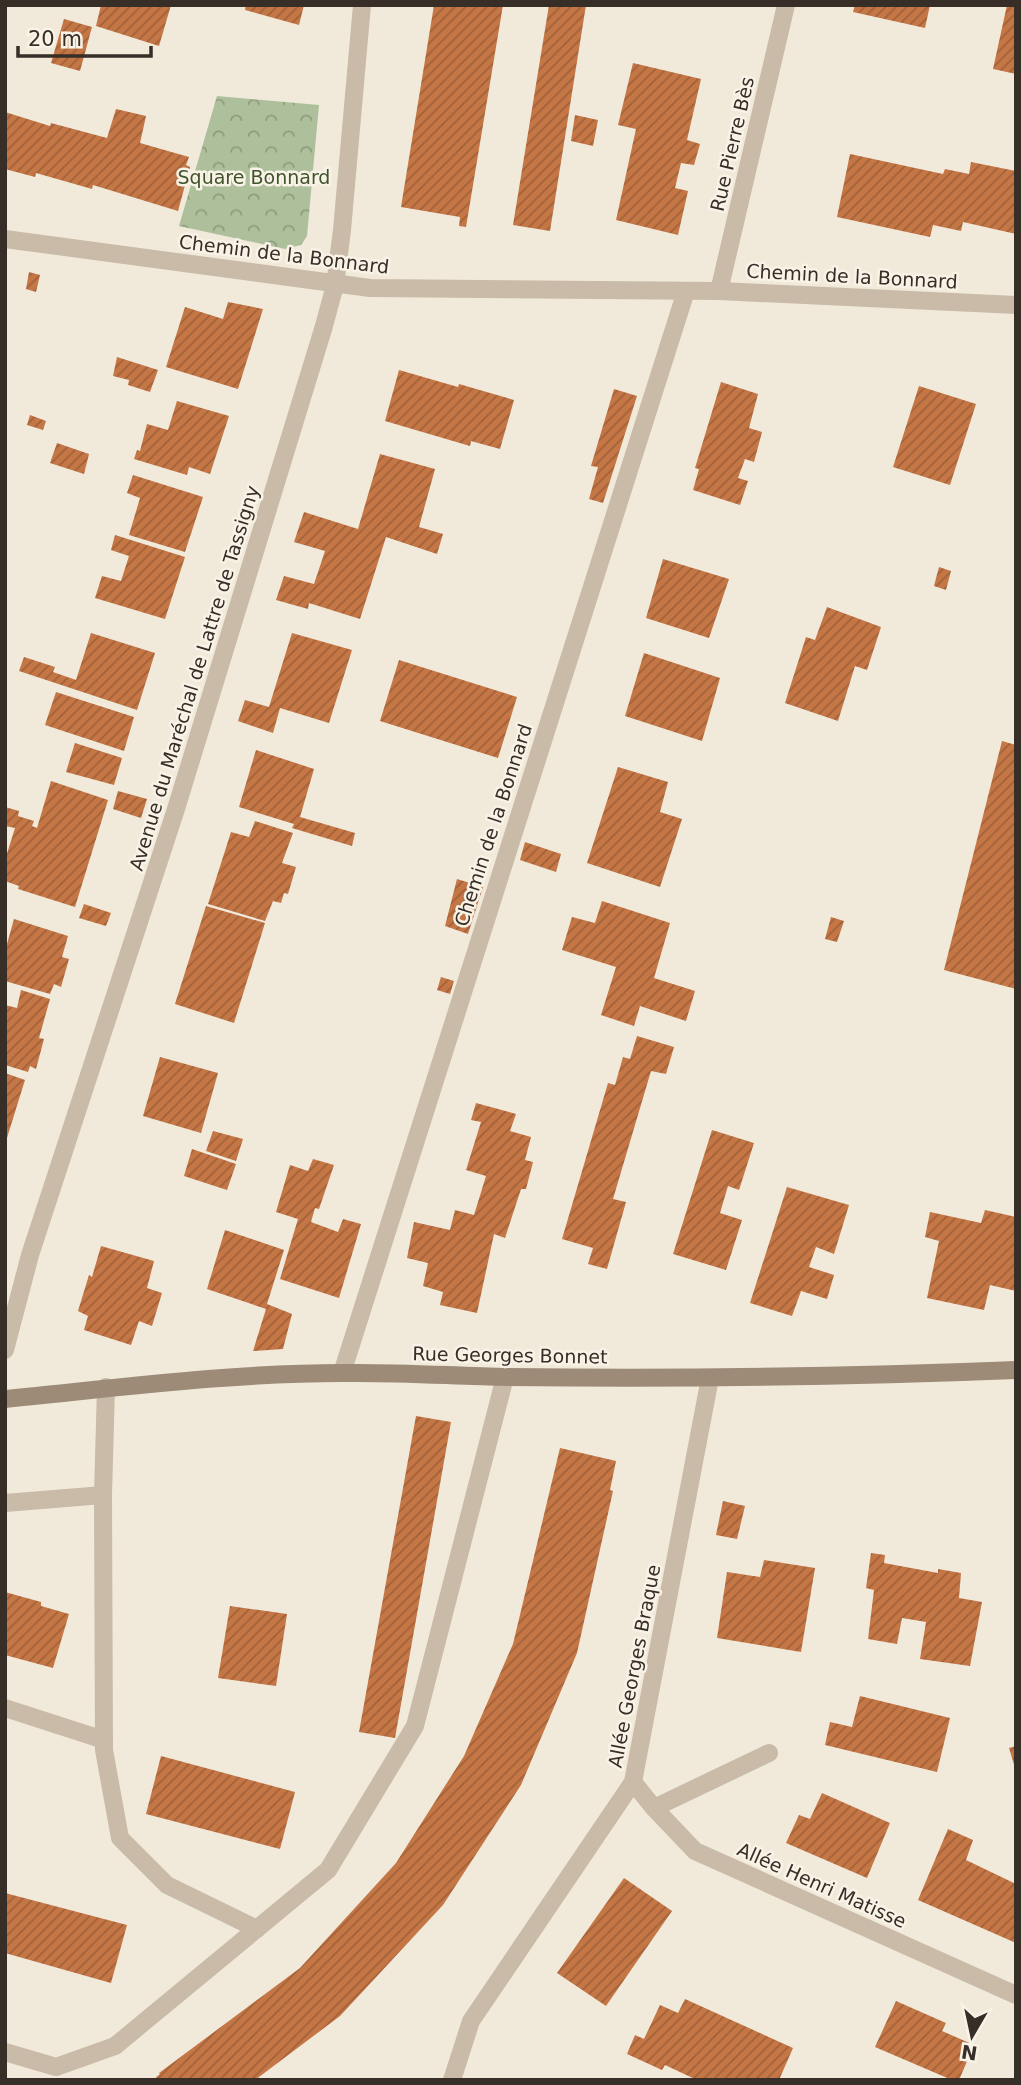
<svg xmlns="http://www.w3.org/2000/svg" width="1021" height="2085" font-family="'DejaVu Sans',sans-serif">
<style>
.forest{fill:url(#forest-crowns)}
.building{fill:url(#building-hatch)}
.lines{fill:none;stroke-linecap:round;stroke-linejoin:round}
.lane{stroke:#c9bba7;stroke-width:18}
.street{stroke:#c9bba7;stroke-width:18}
.secondary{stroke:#9d8b78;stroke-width:18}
.labels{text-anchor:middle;stroke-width:5;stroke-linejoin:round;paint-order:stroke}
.street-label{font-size:19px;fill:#362e27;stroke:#f9f3e7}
.park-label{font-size:19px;fill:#3f542b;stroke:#f9f3e7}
</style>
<defs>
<pattern id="forest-crowns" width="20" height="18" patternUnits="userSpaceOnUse" patternTransform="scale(1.75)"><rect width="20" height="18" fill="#aec09b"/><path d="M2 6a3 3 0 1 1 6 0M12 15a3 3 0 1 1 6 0" fill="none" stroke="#8e9c7e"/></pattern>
<pattern id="building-hatch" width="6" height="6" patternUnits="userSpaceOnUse" patternTransform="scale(1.75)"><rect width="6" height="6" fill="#c57645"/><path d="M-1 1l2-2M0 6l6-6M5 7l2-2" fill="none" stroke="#a1613a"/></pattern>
</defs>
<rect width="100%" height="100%" fill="#f1eadb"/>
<!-- forest -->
<path class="forest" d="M217,96L319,105L307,236L301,245L285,249L179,226Z"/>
<!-- building -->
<g class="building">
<path d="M101,5H171L159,46L96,26Z"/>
<path d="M246,5H304L299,25L245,10Z"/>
<path d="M434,5H503L466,227L459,226L460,217L401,207Z"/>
<path d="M549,5H586L550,231L513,225Z"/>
<path d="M855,5H930L925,28L853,12Z"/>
<path d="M1007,5H1016V74L993,69Z"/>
<path d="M64,19L92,27L80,71L51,63Z"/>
<path d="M633,63L701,79L687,140L700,144L694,165L681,163L675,188L688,191L678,235L616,220L636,129L618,125Z"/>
<path d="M116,109L146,116L140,143L189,157L186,165L190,167L178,211L93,185L92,189L36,173L35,177L5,169V112L50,126L51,123L107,138Z"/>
<path d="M575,115L598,120L593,146L571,141Z"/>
<path d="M850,154L943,174L945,169L969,174L971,162L1016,171V234L963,222L961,231L933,225L930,237L837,217Z"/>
<path d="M29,272L40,275L36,292L26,289Z"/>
<path d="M228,302L263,309L238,389L166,367L185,307L223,319Z"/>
<path d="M117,357L158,370L150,392L128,385L129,380L113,376Z"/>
<path d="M399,370L458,387L459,384L514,400L500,449L471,441L470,446L385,421Z"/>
<path d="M721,382L758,394L749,428L762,432L754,462L745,459L738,478L748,481L740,505L693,490L699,469L695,468Z"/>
<path d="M919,386L976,404L950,485L893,467Z"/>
<path d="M614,389L637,396L603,503L589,499L598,467L591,466Z"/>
<path d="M177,401L229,416L210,474L189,467L187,475L134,459L137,450L140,451L147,424L168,430Z"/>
<path d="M30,415L46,421L43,430L27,425Z"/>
<path d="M57,443L89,454L84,474L50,463Z"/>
<path d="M380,454L435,469L419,527L443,534L437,554L386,537L360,619L309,603L308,609L276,600L284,576L314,584L325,551L294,542L304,512L358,529Z"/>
<path d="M133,475L203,497L185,552L129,535L140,498L127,493Z"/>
<path d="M115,535L185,557L165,619L95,598L102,576L121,581L129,556L111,550Z"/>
<path d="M663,559L729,579L709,638L646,618Z"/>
<path d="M939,567L951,571L946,590L934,586Z"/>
<path d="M827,607L881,627L867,670L855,666L838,721L785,703L806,637L815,640Z"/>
<path d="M91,633L155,653L137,710L19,671L24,657L55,667L53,672L76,680Z"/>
<path d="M292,633L352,650L329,723L280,708L273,733L238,721L245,700L269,707Z"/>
<path d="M644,653L720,678L702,741L625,716Z"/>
<path d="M399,660L517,697L498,758L380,721Z"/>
<path d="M56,692L134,717L124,751L45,725Z"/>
<path d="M1002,741L1016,745V989L944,970Z"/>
<path d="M75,743L122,758L114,785L66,772Z"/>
<path d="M256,750L314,769L300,817L355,833L352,846L292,828L294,824L239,807Z"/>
<path d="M618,767L668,782L660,812L682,819L660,887L587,863Z"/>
<path d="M51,781L108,800L75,907L18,889L19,886L5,881V860L15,828L5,826V807L19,811L18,816L34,821L32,826L37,828Z"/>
<path d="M118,791L147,799L141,818L113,809Z"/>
<path d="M255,821L293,833L282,863L296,867L288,894L284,893L281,903L273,901L265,921L208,904L231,832L249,837Z"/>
<path d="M525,842L561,854L556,872L520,860Z"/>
<path d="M457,879L483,887L468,934L445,926Z"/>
<path d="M602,901L670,923L654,978L695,991L686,1021L640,1006L634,1026L601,1015L616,967L562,950L572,917L595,923Z"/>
<path d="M84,904L111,913L106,926L79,918Z"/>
<path d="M206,906L265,923L234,1023L175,1004Z"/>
<path d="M831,917L844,921L837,942L825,939Z"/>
<path d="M14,919L68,936L62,957L69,959L61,987L54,984L50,994L5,981V951Z"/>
<path d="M441,977L454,981L450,994L437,990Z"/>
<path d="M21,990L50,999L39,1038L44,1039L36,1069L30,1066L28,1072L5,1065V1005L17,1008Z"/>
<path d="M637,1036L674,1047L666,1074L651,1071L613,1199L626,1202L607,1269L588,1264L593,1248L562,1239L608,1083L615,1085L623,1057L630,1059Z"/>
<path d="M160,1057L218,1073L201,1133L143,1116Z"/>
<path d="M5,1073L25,1080L6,1141H5Z"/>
<path d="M476,1103L516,1114L510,1131L531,1137L525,1160L533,1162L526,1189H521L505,1238L494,1234L477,1313L440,1305L443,1292L423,1286L428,1263L407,1258L414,1222L450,1230L455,1210L474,1215L486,1176L466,1170L481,1122L471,1120Z"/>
<path d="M712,1130L754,1143L739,1190L728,1186L720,1213L742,1220L726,1270L673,1254Z"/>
<path d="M213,1131L243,1139L236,1161L206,1151Z"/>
<path d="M192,1149L236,1164L227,1190L184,1176Z"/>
<path d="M313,1159L334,1165L319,1209L315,1208L311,1222L338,1232L343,1219L361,1224L339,1298L280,1279L298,1219L276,1212L290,1165L308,1171Z"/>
<path d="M787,1187L849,1205L834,1254L816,1247L809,1267L834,1275L827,1299L801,1291L792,1316L750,1303Z"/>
<path d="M985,1210L1016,1217V1291L990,1285L984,1310L927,1298L939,1241L925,1237L930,1212L981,1223Z"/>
<path d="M225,1230L284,1250L267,1304L292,1314L283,1349L253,1351L266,1309L207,1289Z"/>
<path d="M101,1246L154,1261L147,1288L162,1293L152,1326L139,1321L131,1345L84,1330L88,1316L78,1311L89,1275L92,1277Z"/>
<path d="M416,1416L451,1422L395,1738L359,1732Z"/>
<path d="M560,1448L616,1461L610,1490L613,1491L577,1653L521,1785L443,1905L340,2016L255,2080H153L160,2074L159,2073L300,1968L396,1863L464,1756L513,1644Z"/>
<path d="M723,1501L745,1506L737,1539L716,1535Z"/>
<path d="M871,1553L885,1555L884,1563L938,1573V1569L961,1573L959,1598L982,1602L970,1666L920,1659L926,1622L902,1618L897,1644L868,1639L874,1590L866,1588Z"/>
<path d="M764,1560L815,1568L801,1652L717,1638L727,1572L760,1577Z"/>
<path d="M5,1592L41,1602V1606L69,1614L53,1668L5,1655Z"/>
<path d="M230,1606L287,1614L276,1686L218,1678Z"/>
<path d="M860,1696L950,1718L937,1772L825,1745L830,1722L852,1727Z"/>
<path d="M1016,1746V1768H1015L1009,1748Z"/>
<path d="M161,1756L295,1792L280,1849L146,1814Z"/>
<path d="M822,1793L890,1823L867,1878L786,1843L799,1815L810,1819Z"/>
<path d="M948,1829L973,1840L966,1860L1016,1884V1943L918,1900Z"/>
<path d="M624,1878L672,1911L606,2006L557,1973Z"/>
<path d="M5,1893L127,1925L111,1983L5,1953Z"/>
<path d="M685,1999L793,2048L779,2080H697L665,2065L662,2070L627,2054L635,2035L644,2039L660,2005L678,2013Z"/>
<path d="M896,2001L946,2023L942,2031L974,2045L959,2080H952L875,2047Z"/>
</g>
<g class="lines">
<!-- lane -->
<g class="lane">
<path d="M342,1373L686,291"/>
<path d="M106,1387L103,1495L104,1750L120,1838L167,1885L257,1929"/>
<path d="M5,1503L103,1495"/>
<path d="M5,1708L104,1740"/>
<path d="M654,1808L769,1753"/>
<path d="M5,2052L56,2067L115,2046L328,1870L415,1726L505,1377"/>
</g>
<!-- street -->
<g class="street">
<path d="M5,239L370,288L719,291L1016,305"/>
<path d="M719,291L786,5"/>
<path d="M5,1350L30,1255L176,809L324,326L335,285L342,230L362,5"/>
<path d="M633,1782L654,1808L695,1851L1016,1995"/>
<path d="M452,2080L471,2021L633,1782L710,1378"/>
</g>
<!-- secondary -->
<path class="secondary" d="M5,1399C117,1388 230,1373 343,1373C398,1372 453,1376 507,1377C677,1379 846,1377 1016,1370"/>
</g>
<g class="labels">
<!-- street labels -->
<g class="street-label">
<text transform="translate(732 144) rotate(-77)" y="7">Rue Pierre Bès</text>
<text transform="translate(284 254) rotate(7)" y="7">Chemin de la Bonnard</text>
<text transform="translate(852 276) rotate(3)" y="7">Chemin de la Bonnard</text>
<text transform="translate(194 678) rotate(-73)" y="7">Avenue du Maréchal de Lattre de Tassigny</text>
<text transform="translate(493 825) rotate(-72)" y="7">Chemin de la Bonnard</text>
<text transform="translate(510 1355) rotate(1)" y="7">Rue Georges Bonnet</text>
<text transform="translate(634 1666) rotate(-79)" y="7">Allée Georges Braque</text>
<text transform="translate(822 1885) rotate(24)" y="7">Allée Henri Matisse</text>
</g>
<!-- park labels -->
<g class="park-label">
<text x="254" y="184">Square Bonnard</text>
</g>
</g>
<!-- border -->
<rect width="1021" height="2085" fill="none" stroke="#362e27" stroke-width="14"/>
<!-- north arrow -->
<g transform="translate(972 2036) rotate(189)" stroke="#f9f3e7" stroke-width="5" paint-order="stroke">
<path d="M0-5L12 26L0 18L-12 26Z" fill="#362e27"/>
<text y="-10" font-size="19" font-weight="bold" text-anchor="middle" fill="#362e27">N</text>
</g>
<!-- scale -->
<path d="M18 46v10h133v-10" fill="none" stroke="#362e27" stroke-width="3.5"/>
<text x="28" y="46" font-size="21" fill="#362e27" stroke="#f9f3e7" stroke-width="5" paint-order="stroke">20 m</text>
</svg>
